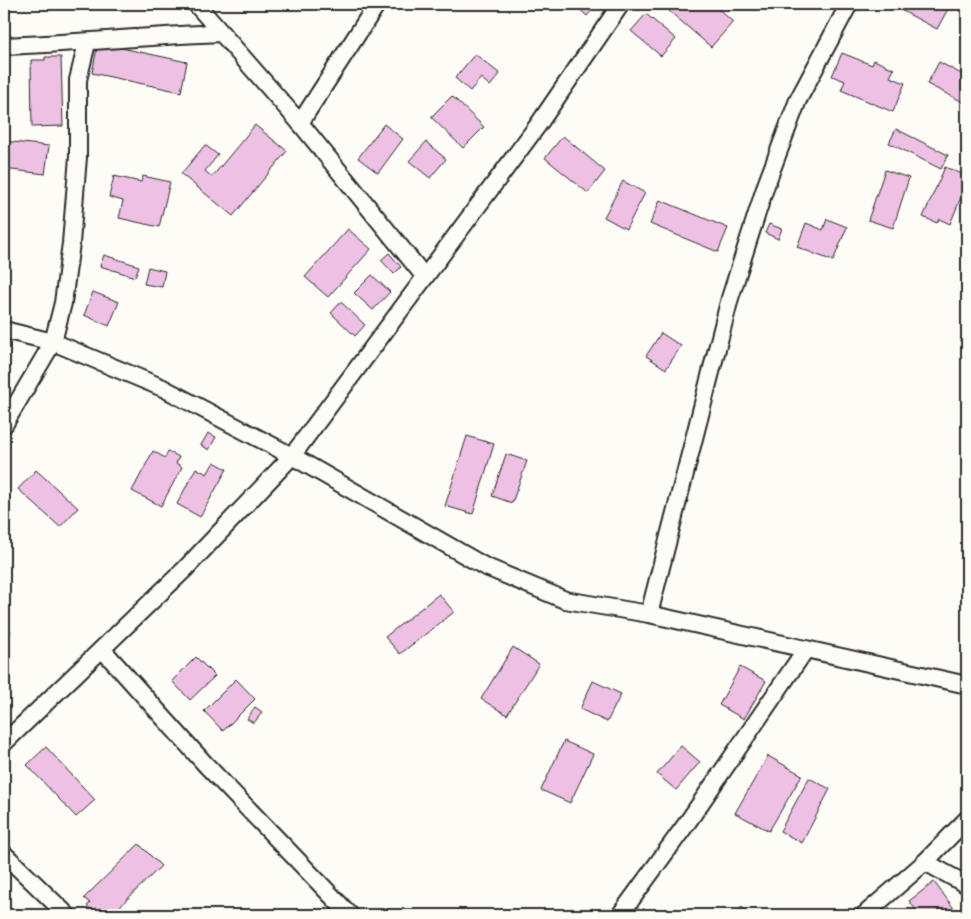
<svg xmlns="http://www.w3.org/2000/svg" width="971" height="919" font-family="'Playpen Sans',sans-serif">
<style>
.building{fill:#edc0e4;stroke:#2b2b2b}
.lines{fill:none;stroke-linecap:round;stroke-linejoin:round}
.minor-casing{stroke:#2b2b2b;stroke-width:20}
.minor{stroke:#fdfcf7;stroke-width:16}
</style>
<rect width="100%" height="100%" fill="#fdfcf7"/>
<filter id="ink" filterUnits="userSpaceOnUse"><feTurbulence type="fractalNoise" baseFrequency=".02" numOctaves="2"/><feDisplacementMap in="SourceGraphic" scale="10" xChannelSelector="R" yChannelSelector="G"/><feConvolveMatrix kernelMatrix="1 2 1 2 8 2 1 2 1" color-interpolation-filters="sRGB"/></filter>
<g filter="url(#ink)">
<!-- building -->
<g class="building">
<path d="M574,4H598L587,16Z"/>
<path d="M661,4H713L733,22L711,47Z"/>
<path d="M889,4H947L950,5L937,29Z"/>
<path d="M646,14L676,39L661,56L631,31Z"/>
<path d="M98,43L187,62L181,92L92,73Z"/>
<path d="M842,53L872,65L874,60L894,69L890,77L905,83L893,112L841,90L845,81L832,76Z"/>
<path d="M475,54L500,74L490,86L481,78L470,91L455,78Z"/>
<path d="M45,57H61L63,126L32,127L31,60H45Z"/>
<path d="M939,62L967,77V104L927,84Z"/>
<path d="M452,96L484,127L463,148L431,117Z"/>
<path d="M384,124L403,139L378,173L358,158Z"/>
<path d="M255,125L287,151L233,216L181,174L205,145L218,155L205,171L212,177Z"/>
<path d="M896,129L948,155L941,169L889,143Z"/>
<path d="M563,136L605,171L588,193L545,158Z"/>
<path d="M4,141L49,146L45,174L4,169Z"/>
<path d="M426,142L446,159L430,178L409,161Z"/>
<path d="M945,167L967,176V183L950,224L939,219L937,223L923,217Z"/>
<path d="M885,170L909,178L893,228L868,220Z"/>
<path d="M114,176L141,182L143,176L170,182L159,227L119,218L123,201L109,197Z"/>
<path d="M623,181L645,193L626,229L604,217Z"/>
<path d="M660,200L728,228L718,252L650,224Z"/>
<path d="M827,219L847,227L833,261L797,247L806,223L823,230Z"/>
<path d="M769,224L782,229L778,239L765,233Z"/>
<path d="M348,229L371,249L328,297L305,277Z"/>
<path d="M389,253L401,267L394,274L381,260Z"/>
<path d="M104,255L139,266L135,277L100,266Z"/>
<path d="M148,267L165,271L162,287L144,284Z"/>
<path d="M372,275L390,292L373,310L354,293Z"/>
<path d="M93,292L119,302L109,326L84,315Z"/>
<path d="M341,302L365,325L355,336L331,313Z"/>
<path d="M661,333L681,346L666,369L646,356Z"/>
<path d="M208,433L216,437L209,450L201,445Z"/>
<path d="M467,436L494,444L473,514L445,506Z"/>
<path d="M153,451L165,458L168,451L179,457L176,463L182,467L161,506L132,491Z"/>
<path d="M506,454L527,461L512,503L492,496Z"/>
<path d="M214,462L227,469L200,517L177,504L196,468L207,474Z"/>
<path d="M36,470L78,508L60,527L18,489Z"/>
<path d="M439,594L454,612L400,654L385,637Z"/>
<path d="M4,624L11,632L4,639Z"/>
<path d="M513,647L539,664L507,715L481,699Z"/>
<path d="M196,657L215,676L190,700L172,681Z"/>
<path d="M740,667L766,681L744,719L719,705Z"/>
<path d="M236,679L255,699L223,731L204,711Z"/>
<path d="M593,681L621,694L607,722L580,709Z"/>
<path d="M255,707L262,712L254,723L247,719Z"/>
<path d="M564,741L593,754L570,803L541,790Z"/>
<path d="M681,746L700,762L676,790L657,774Z"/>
<path d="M46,747L95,800L76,817L27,765Z"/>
<path d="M768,756L802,775L769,831L735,813Z"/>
<path d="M809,778L830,789L802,843L780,831Z"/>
<path d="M139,844L161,866L111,915H102L98,911L95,913L87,906L90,903L84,898Z"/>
<path d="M934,882L959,915H920L909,901Z"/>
<path d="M742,907L750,915H733Z"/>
</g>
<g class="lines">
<defs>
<g id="minor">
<path d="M196,4L300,123L424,276"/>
<path d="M4,46C77,43 149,36 221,33"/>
<path d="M300,123L377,4"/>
<path d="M4,330L53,342L163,388L292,456L484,566L565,600L649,614L967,685"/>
<path d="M4,425L53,342L63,303L71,243L78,157V80L87,43"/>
<path d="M649,614L730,298L766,185L798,100L849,4"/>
<path d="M102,649L206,765L350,915"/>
<path d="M4,743L184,570L292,456L538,125L621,4"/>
<path d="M4,854L67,915"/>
<path d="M925,862L967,885"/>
<path d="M620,915L687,823L806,649"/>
<path d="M864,915L925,862L967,819"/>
</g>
</defs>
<!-- minor casing -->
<use href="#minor" class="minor-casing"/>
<!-- minor -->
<use href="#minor" class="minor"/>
</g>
</g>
<!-- margin -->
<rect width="971" height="919" fill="none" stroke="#fdfcf7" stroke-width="20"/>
<rect x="10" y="10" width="951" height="899" fill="none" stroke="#2b2b2b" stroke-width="2" filter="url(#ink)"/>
</svg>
